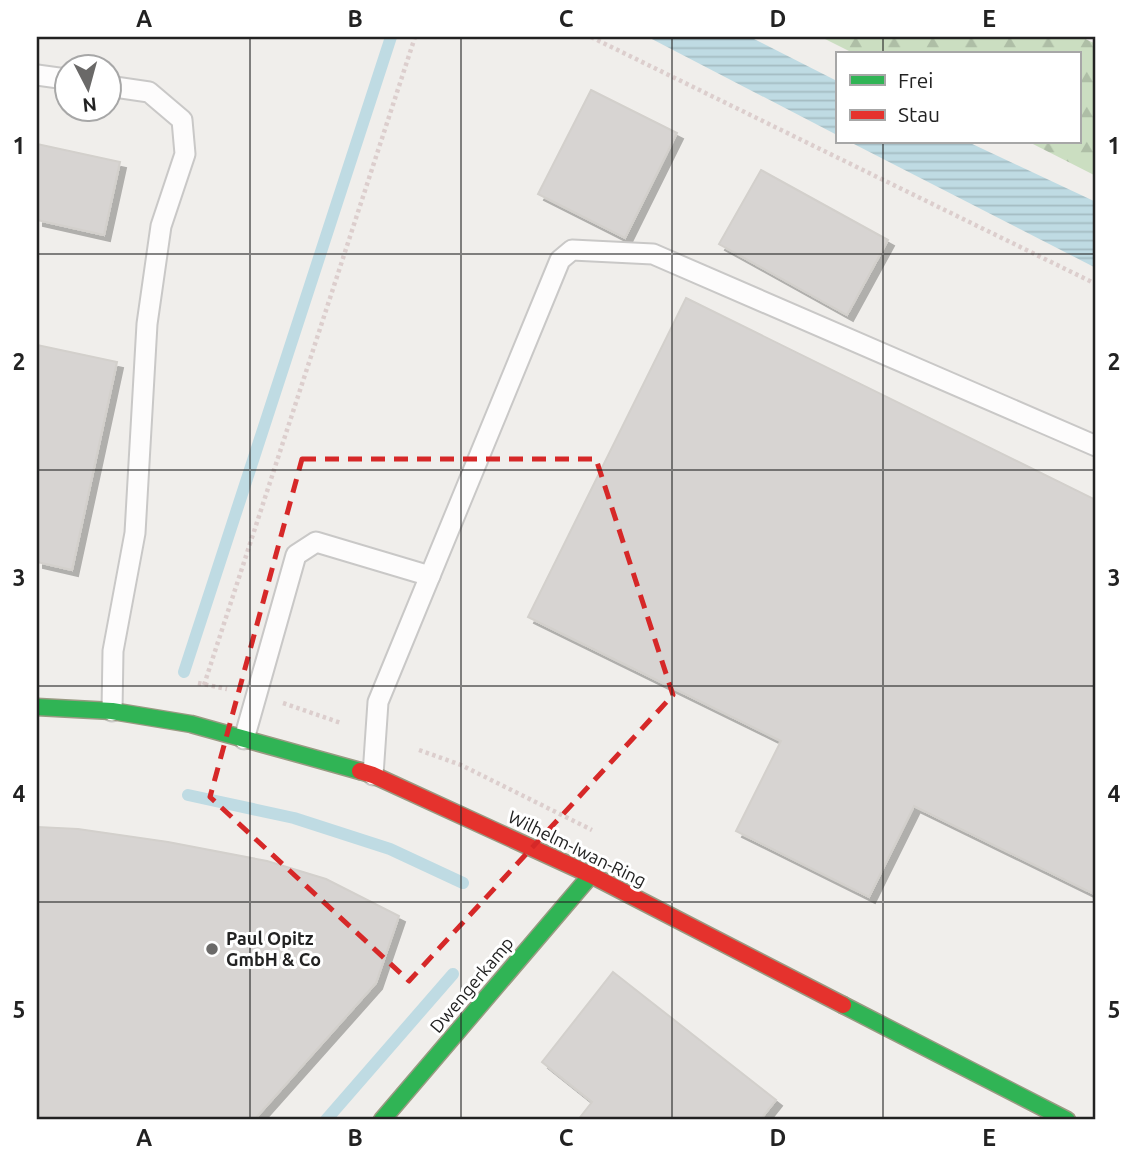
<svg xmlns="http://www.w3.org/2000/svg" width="1133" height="1157" font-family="Ubuntu,sans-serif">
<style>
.forest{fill:url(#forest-firs)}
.water{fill:url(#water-rules)}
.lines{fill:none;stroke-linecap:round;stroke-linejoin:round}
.stream{stroke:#bfdbe3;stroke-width:12}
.building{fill:#d7d4d2;stroke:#d3d0cc;stroke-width:2;filter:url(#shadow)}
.lane-casing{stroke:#c9c8c7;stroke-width:23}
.fast-casing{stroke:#999a82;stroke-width:19}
.jam-casing{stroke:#999a82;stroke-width:19}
.path{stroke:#dccecd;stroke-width:4.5;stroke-dasharray:3.5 3.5;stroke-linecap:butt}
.lane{stroke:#fdfcfc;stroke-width:19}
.fast{stroke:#30b455;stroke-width:16}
.jam{stroke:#e5322d;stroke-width:16}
.marked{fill:none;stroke:#d62828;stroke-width:5;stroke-dasharray:14 9;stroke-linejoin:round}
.grid{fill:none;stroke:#222;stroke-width:2;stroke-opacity:0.55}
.poi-dot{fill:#6a6968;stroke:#fff;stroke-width:2.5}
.labels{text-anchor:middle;stroke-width:6;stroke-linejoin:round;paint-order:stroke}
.street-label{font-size:18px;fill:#222;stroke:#fff}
.poi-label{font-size:18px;font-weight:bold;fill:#222;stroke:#fff;text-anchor:start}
.neatline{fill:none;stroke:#222;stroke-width:2.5}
.grid-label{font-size:23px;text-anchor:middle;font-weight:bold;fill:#222}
</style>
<defs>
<pattern id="forest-firs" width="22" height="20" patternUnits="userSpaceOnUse" patternTransform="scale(1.75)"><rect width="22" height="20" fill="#cbdec1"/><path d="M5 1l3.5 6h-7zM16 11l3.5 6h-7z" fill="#aebea6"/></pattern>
<pattern id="water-rules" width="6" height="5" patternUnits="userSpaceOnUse" patternTransform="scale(1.75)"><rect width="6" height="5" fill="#bfdbe3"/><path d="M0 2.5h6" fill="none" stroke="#a4bcc2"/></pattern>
<filter id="shadow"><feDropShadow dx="6" dy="6" stdDeviation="0" flood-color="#0004"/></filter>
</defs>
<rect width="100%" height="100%" fill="#f0eeeb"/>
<!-- forest -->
<path class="forest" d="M821,37H1081L1096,44V176L1029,142H1079V54H855Z"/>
<!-- water -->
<g class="water">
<path d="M648,37H750L837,81V135Z"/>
<path d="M850,142H968L1096,202V268Z"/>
</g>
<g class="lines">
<!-- stream -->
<g class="stream">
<path d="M184,672L391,37"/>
<path d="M188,795L294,818L390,849L463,883"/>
<path d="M326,1120L453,974"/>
</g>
</g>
<!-- building -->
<g class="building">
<path d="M591,90L677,133L625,238L538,194Z"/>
<path d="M37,144L120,162L104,235L37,220Z"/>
<path d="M761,170L888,240L847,315L719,244Z"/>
<path d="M686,298L1096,500V895L914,806L869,897L736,831L781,741L528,617Z"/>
<path d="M37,345L117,362L72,570L37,562Z"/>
<path d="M37,827L78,829L168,842L267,861L326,879L399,916L376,983L254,1120H37Z"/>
<path d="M613,972L776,1100L760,1120H578L592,1102L542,1062Z"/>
</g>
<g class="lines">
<defs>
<g id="lane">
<path d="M37,75L66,79"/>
<path d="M108,86L149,92L182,120L185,154L161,226L147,324L135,533L113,651L112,711"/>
<path d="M244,739L296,555L316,542L430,576"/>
<path d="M373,775L378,702L560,260L572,250L653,254L1096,446"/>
</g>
<g id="fast">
<path d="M37,707L112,711L191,724L360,771"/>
<path d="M843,1005L1067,1120"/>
<path d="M382,1120L591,875"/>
</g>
<path id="jam" d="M360,771L373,775L591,875L843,1005"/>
</defs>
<!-- lane casing -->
<use href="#lane" class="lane-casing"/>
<!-- fast casing -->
<use href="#fast" class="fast-casing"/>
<!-- jam casing -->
<use href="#jam" class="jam-casing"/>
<!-- path -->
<g class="path">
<path d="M591,37L1096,284"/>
<path d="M198,683L227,689"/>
<path d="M204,685L415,37"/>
<path d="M283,703L341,723"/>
<path d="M419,750L461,765L592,830"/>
</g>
<!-- lane -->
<use href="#lane" class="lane"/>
<!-- fast -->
<use href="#fast" class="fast"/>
<!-- jam -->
<use href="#jam" class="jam"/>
</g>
<!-- marked area -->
<path class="marked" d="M302,459H596L673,695L409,981L210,797Z"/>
<!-- grid -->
<path class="grid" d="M250,37V1120M461,37V1120M672,37V1120M883,37V54M883,142V1120M37,254H1096M37,470H1096M37,686H1096M37,902H1096"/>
<!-- markers -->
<circle class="poi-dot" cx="212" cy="949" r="7"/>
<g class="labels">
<!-- street labels -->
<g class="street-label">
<text transform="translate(577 849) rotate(26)" y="6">Wilhelm-Iwan-Ring</text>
<text transform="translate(472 985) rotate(-50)" y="6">Dwengerkamp</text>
</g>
<!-- poi labels -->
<g class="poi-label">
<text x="226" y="945">Paul Opitz<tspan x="226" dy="21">GmbH &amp; Co</tspan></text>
</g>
</g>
<!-- border -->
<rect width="1133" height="1157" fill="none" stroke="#ffffff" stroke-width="77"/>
<!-- legend -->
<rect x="836" y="52" width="245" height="91" fill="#ffffff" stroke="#a7a7a7" stroke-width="2"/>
<rect x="850" y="75" width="35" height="10" fill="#30b455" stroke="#a7a7a7" stroke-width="2"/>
<text x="898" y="88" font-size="21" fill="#222222">Frei</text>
<rect x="850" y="110" width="35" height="10" fill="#e5322d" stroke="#a7a7a7" stroke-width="2"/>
<text x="898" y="122" font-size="21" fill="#222222">Stau</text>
<!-- north arrow -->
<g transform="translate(88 88) rotate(174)"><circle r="33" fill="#ffffff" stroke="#a7a7a7" stroke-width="2"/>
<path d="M0-5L12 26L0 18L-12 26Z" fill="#6a6968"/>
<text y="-10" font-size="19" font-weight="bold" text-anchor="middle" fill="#222222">N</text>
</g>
<rect x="38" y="38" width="1056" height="1080" class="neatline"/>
<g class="grid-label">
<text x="144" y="27">A</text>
<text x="355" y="27">B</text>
<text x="566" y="27">C</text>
<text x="778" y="27">D</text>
<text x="989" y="27">E</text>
<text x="19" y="154">1</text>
<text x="1114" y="154">1</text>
<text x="19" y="370">2</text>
<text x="1114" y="370">2</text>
<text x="19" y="586">3</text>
<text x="1114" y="586">3</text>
<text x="19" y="802">4</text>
<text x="1114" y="802">4</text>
<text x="19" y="1018">5</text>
<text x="1114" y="1018">5</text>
<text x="144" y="1146">A</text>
<text x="355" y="1146">B</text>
<text x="566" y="1146">C</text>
<text x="778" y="1146">D</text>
<text x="989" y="1146">E</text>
</g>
</svg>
